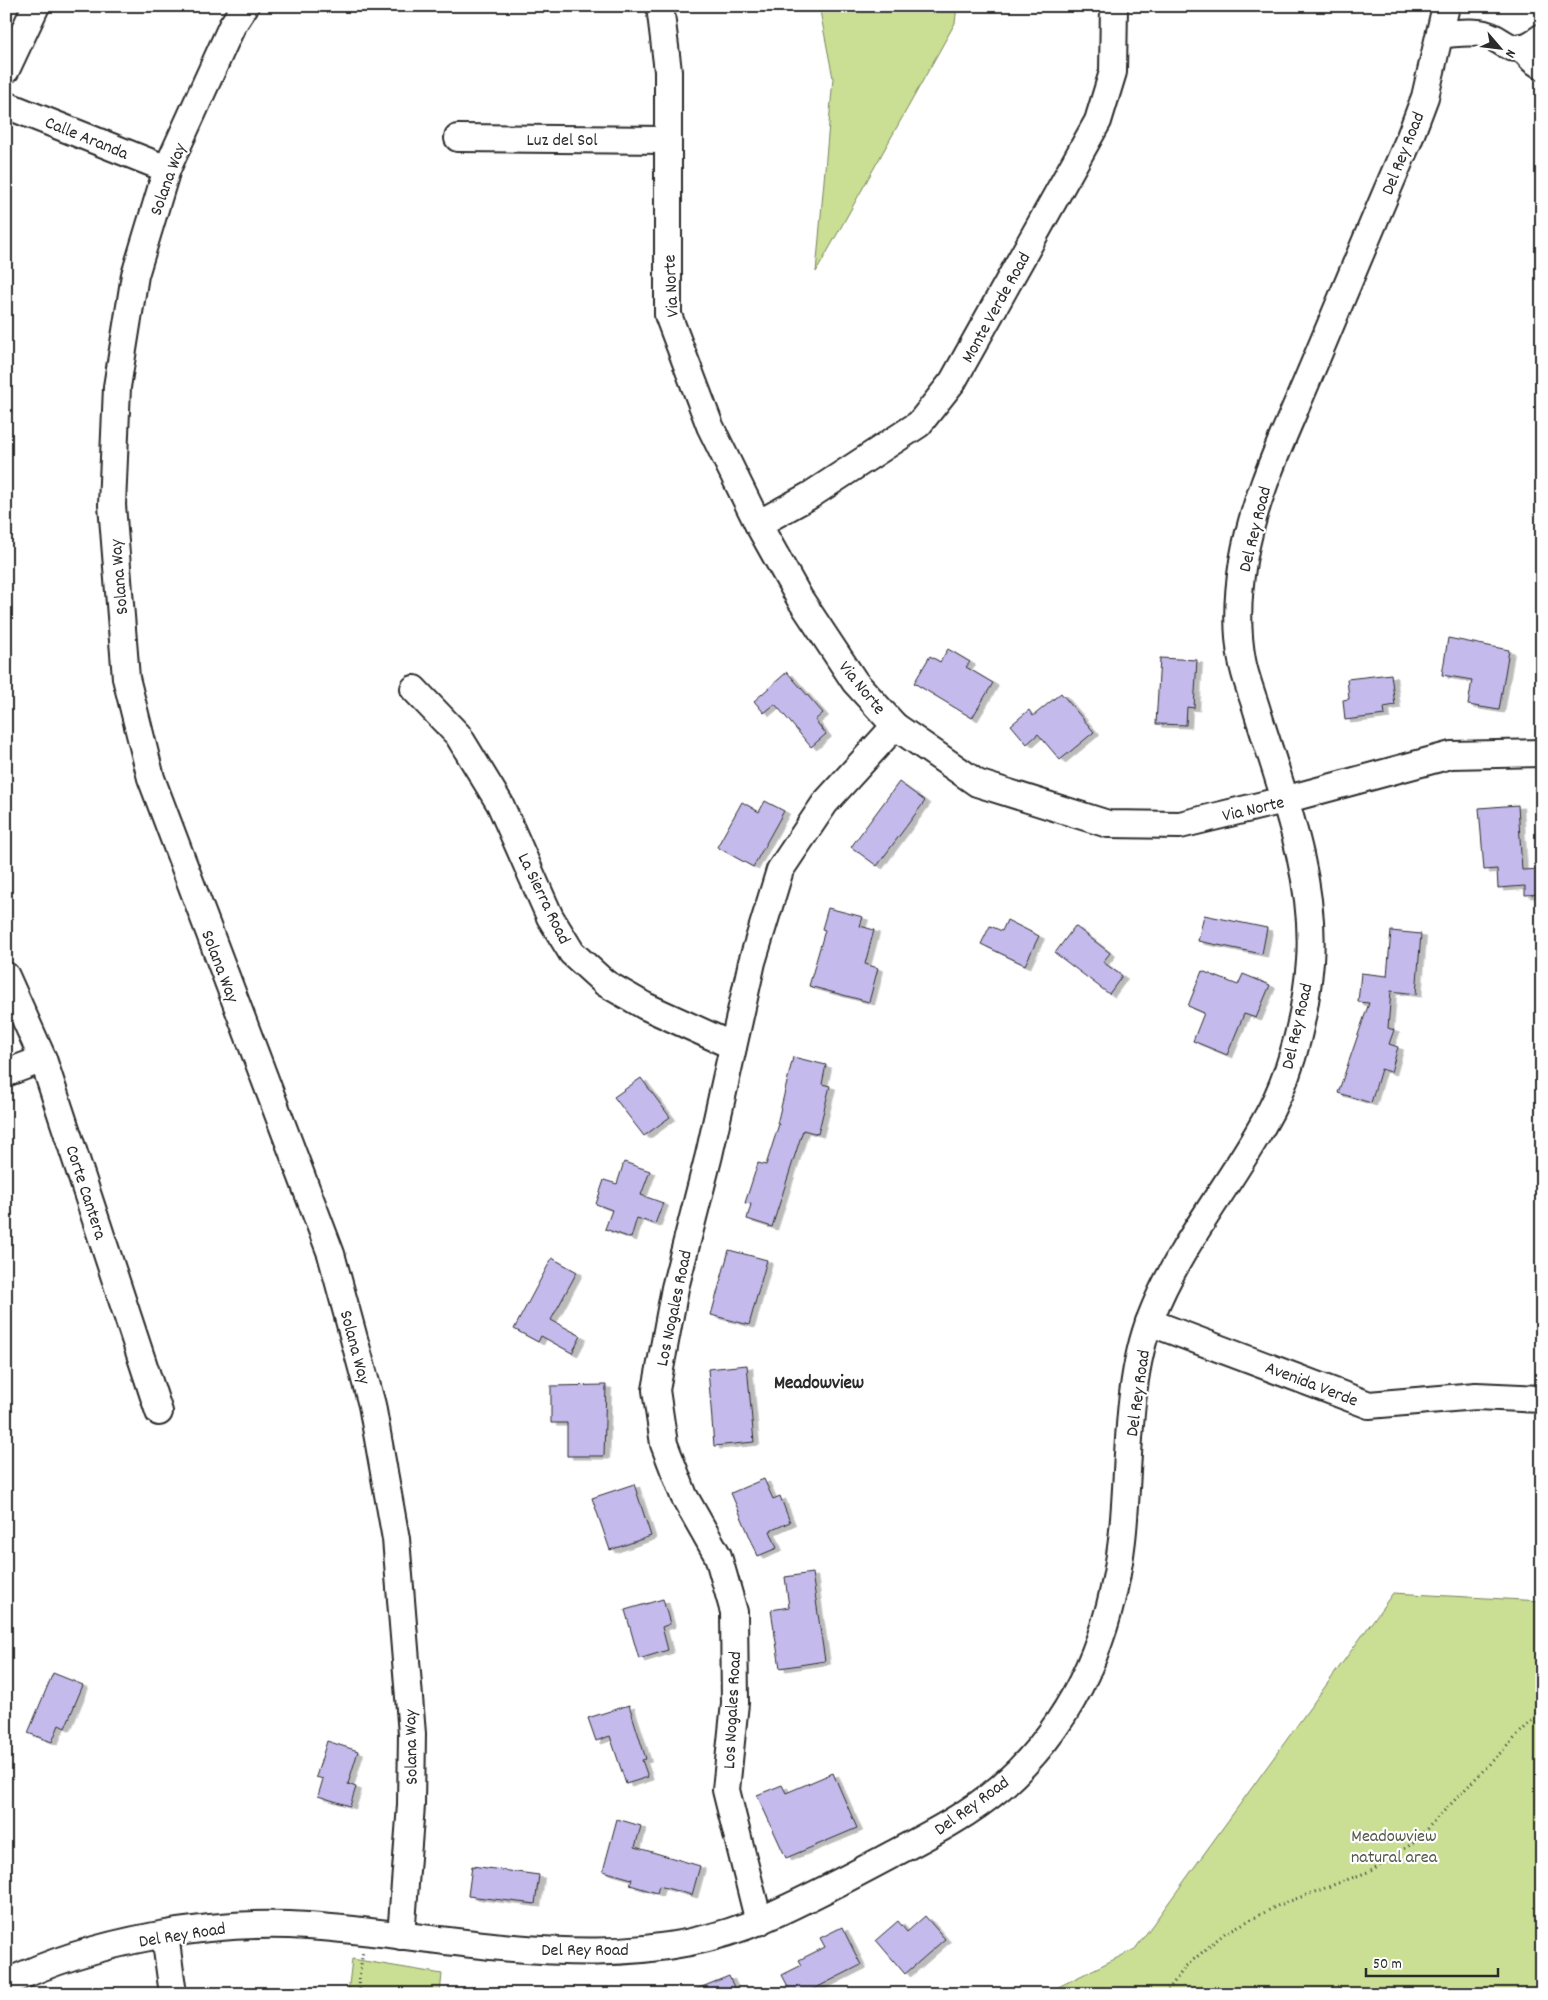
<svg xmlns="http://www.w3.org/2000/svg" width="1548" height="2000" font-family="Dekko,sans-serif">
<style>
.green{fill:#cade94;stroke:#7a8460}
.building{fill:#c4baec;stroke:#2b2b2b;filter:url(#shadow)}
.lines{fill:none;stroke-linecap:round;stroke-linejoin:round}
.minor-casing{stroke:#2b2b2b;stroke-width:30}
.path{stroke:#2b2b2b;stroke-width:3;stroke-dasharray:1 4;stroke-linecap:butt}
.minor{stroke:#fff;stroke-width:26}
.labels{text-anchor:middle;stroke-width:4.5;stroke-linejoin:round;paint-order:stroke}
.street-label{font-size:18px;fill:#2b2b2b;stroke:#fff}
.park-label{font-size:18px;fill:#535845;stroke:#fff}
.neighbourhood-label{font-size:19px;font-weight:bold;fill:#2b2b2b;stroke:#fff}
</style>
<defs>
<filter id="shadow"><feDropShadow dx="5.5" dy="3" stdDeviation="0" flood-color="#0004"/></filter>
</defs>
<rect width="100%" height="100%" fill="#fff"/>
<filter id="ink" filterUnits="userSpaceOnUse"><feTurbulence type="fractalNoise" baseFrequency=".02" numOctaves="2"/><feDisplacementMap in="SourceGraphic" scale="10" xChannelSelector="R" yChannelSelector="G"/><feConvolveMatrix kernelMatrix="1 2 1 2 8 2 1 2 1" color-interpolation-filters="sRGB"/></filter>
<g filter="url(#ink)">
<!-- green -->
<g class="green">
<path d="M819,6H957L955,23L816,272L833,78Z"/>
<path d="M1393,1593L1542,1601V1994H1044L1135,1949Z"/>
<path d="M352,1959L442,1974L440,1994H348Z"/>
</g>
<!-- building -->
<g class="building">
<path d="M1448,638L1509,650L1499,710L1468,705L1472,680L1442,675Z"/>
<path d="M948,649L970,662L966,667L993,683L972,718L914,683L930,656L940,662Z"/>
<path d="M1160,658L1197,660L1194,708L1187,707L1186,725L1156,724Z"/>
<path d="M787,672L823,713L815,720L826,734L811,747L775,704L764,713L754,701Z"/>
<path d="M1391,674L1395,705L1384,707L1385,715L1345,720L1343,700L1349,699L1347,679Z"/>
<path d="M1061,693L1094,732L1060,760L1038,734L1027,744L1011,725L1029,710L1033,716Z"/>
<path d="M899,782L925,801L877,866L851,847Z"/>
<path d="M765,801L784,811L753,867L717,847L742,802L759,812Z"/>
<path d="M1518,805L1522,870L1542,869V894L1525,895V886L1498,888L1497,869L1484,870L1479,808Z"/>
<path d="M828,908L863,917L860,926L874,930L865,964L878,968L869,1002L809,986L825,930L822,929Z"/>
<path d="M1204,915L1267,928L1262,954L1198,941Z"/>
<path d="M1007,920L1039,936L1025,965L981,944L990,926L1002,931Z"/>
<path d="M1075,926L1110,953L1103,962L1122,976L1109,994L1055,953Z"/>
<path d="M1391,931L1421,934L1416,994L1391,991L1388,1028L1394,1030L1389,1044L1398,1047L1391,1072L1381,1069L1371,1103L1338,1093L1369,1003L1358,1002L1361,973L1387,976Z"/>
<path d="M1202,971L1238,985L1243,974L1270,985L1256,1018L1244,1014L1227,1055L1193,1041L1204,1013L1188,1006Z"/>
<path d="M793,1057L826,1065L822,1084L830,1086L818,1134L803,1130L772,1227L747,1219L751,1204L745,1203L758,1163L766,1165L779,1124H777Z"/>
<path d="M641,1078L670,1117L644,1136L614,1097Z"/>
<path d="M624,1162L650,1171L641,1195L663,1203L655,1224L637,1218L631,1238L605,1229L612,1210L596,1204L604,1180L617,1184Z"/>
<path d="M729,1250L767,1260L749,1325L711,1315Z"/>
<path d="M552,1258L577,1272L551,1320L581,1336L572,1353L541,1336L538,1342L514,1329Z"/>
<path d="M747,1365L754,1442L714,1446L708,1369Z"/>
<path d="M606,1385L604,1456H567V1423H551V1386Z"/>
<path d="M764,1479L773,1499L780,1496L790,1522L770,1531L777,1548L758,1556L731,1493Z"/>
<path d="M634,1484L651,1536L610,1550L592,1498Z"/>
<path d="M812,1573L825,1661L780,1668L771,1610L789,1607L785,1577Z"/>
<path d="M663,1599L670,1624L662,1627L668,1650L639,1659L625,1610Z"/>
<path d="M53,1673L83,1685L65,1728L59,1725L52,1742L28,1733Z"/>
<path d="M629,1705L646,1759L642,1760L648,1777L626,1784L610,1736L596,1741L588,1718Z"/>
<path d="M327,1741L358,1751L348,1784L356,1787L350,1806L318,1796L323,1779L316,1777Z"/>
<path d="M833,1773L857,1828L786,1858L757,1795L782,1785L786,1793Z"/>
<path d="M617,1819L641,1826L635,1847L700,1866L692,1895L659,1886L657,1893L630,1885L632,1879L603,1871Z"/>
<path d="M472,1866L539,1875L535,1904L468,1896Z"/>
<path d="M925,1916L945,1939L905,1974L876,1940L898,1921L907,1932Z"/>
<path d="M842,1927L861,1965L804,1994H792L782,1975L802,1965L799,1960L825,1947L820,1938Z"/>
<path d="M729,1976L737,1994H687V1993Z"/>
</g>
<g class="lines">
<defs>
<g id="minor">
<path d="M245,6L232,26L167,169L135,275L117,387L112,505L126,678L151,778L331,1254L372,1405L396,1539L412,1734L411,1805L401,1936"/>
<path d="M660,6L668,71V315L710,426L758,524L800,599L855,682L895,726L977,783L1108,824L1180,825L1284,800L1451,755L1542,753"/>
<path d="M1440,34C1452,34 1466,31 1479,33C1507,36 1507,63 1542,37"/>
<path d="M1521,47L1533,60L1542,66"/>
<path d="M6,70L36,6"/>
<path d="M6,105L167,169"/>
<path d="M458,138L667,140"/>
<path d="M758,524L809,496L919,424L953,381L1098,121L1113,72L1114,6"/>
<path d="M414,689L458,735L500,804L550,917L572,953L605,983L645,1006L733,1046"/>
<path d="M6,976L43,1059L159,1412"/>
<path d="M6,1073L43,1059"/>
<path d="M1149,1322L1369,1405L1476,1396L1542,1399"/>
<path d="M759,1922L726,1790L735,1703L734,1612L718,1556L684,1496L664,1444L656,1390L675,1288L709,1155L752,962L780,870L825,803L895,726"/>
<path d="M165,1935L173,1994"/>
<path d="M6,1983C92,1941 213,1919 308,1926C457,1936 625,1983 768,1917C810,1898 852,1876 893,1854C931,1834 968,1815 1001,1787C1075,1722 1111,1636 1122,1540C1130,1470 1125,1383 1151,1317C1180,1242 1234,1181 1271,1110C1294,1066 1306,1010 1310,961C1316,877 1282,792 1258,714C1253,696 1245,678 1242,660C1236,628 1238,592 1243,561C1254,496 1284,436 1309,376C1342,298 1374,220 1408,142L1425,97L1446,6"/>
</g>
</defs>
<!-- minor casing -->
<use href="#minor" class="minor-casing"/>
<!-- path -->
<g class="path">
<path d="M360,1994L359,1978L363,1951"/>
<path d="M1165,1994L1186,1966L1225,1933L1277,1906L1373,1870L1413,1843L1542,1710"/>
</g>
<!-- minor -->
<use href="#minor" class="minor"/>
</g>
</g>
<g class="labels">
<!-- street labels -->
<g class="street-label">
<text transform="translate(87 137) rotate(22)" y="6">Calle Aranda</text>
<text x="562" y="145">Luz del Sol</text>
<text transform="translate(1402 153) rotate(-68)" y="6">Del Rey Road</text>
<text transform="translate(167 179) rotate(-70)" y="6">Solana Way</text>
<text transform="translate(670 286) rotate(-93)" y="6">Via Norte</text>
<text transform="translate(995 307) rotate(-61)" y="6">Monte Verde Road</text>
<text transform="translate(1254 529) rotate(-76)" y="6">Del Rey Road</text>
<text transform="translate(118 577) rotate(-95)" y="6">Solana Way</text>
<text transform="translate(863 687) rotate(51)" y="6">Via Norte</text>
<text transform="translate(1253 808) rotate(-13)" y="6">Via Norte</text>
<text transform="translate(545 898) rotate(64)" y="6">La Sierra Road</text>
<text transform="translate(221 966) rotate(69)" y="6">Solana Way</text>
<text transform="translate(1296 1026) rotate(-77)" y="6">Del Rey Road</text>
<text transform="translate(87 1192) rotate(72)" y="6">Corte Cantera</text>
<text transform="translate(673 1308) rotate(-78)" y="6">Los Nogales Road</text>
<text transform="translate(356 1347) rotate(75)" y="6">Solana Way</text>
<text transform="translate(1312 1383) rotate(21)" y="6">Avenida Verde</text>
<text transform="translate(1137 1393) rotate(-82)" y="6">Del Rey Road</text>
<text transform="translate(731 1710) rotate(-87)" y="6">Los Nogales Road</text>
<text transform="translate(410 1747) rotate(-91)" y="6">Solana Way</text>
<text transform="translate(971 1805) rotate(-36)" y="6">Del Rey Road</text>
<text transform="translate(182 1934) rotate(-9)" y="6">Del Rey Road</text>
<text x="585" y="1955">Del Rey Road</text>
</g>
<!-- park labels -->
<g class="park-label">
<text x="1394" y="1841">Meadowview<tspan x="1394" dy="21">natural area</tspan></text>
</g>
<!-- neighbourhood labels -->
<g class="neighbourhood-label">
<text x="819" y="1388">Meadowview</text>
</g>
</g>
<!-- margin -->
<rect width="1548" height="2000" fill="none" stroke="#fff" stroke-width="25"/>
<rect x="12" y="12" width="1523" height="1975" fill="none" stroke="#2b2b2b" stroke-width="2" filter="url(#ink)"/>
<!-- north arrow -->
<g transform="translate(1500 48) rotate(118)" stroke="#ffffff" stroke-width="4" paint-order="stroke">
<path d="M0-4L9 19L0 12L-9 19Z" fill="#2b2b2b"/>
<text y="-8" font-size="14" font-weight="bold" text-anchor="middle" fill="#2b2b2b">N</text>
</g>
<!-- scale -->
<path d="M1366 1968v8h132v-8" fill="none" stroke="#2b2b2b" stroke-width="2.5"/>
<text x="1373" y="1968" font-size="15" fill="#2b2b2b" stroke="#ffffff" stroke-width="4" paint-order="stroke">50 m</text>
</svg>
